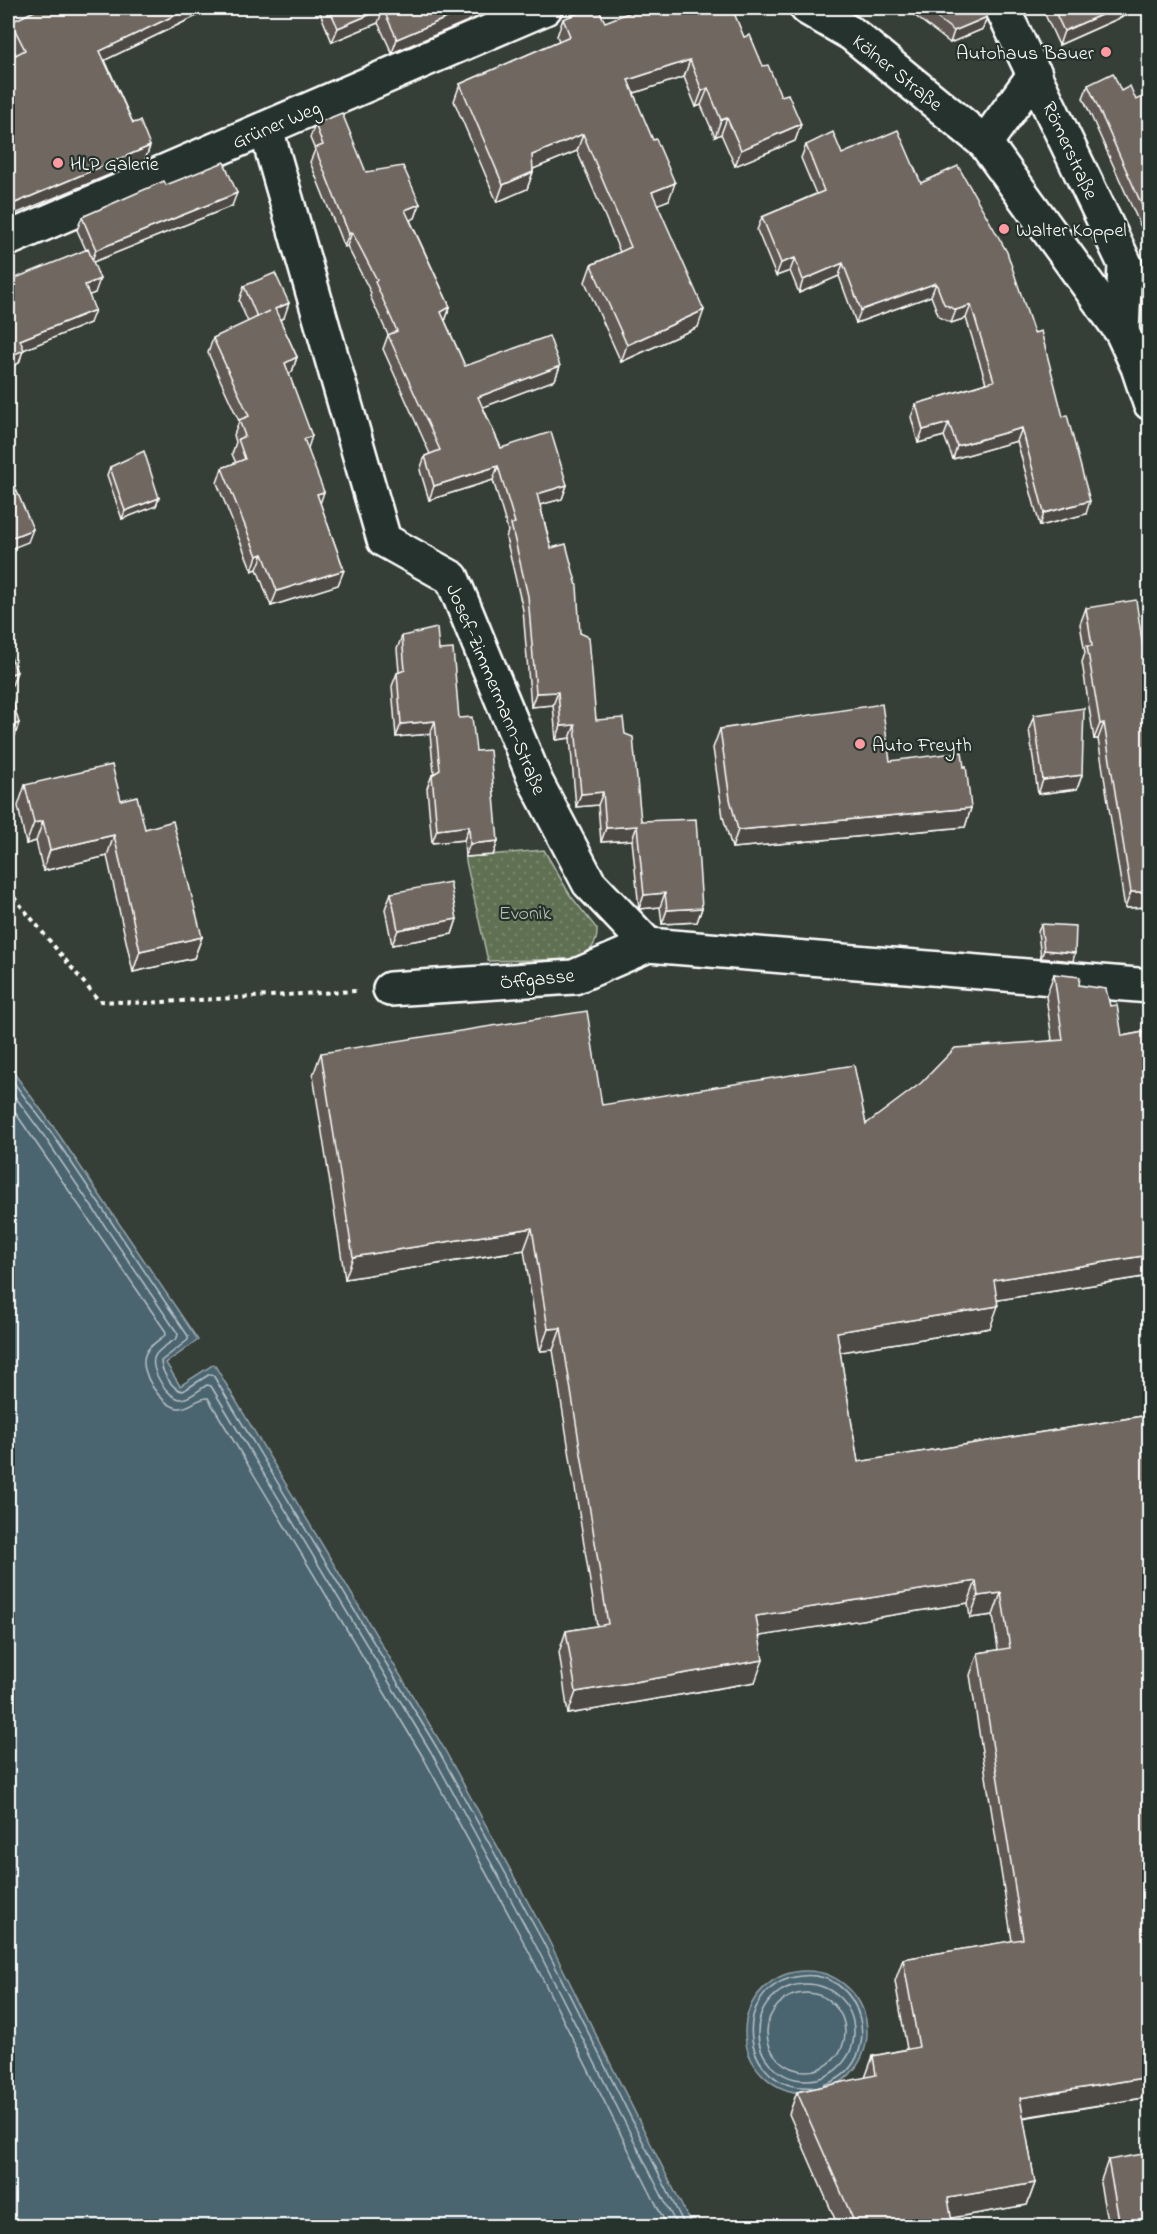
<svg xmlns="http://www.w3.org/2000/svg" width="1157" height="2234" font-family="'Indie Flower',sans-serif">
<style>
.grass{fill:url(#grass-dots);stroke:#b0b8a9;stroke-width:1.5}
.water{fill:#4c6570;stroke:#94a3a9;stroke-width:1.5}
.lines{fill:none;stroke-linecap:round;stroke-linejoin:round}
.shore{stroke:#b7c1c6;stroke-width:1.5}
.street-casing{stroke:#fff;stroke-width:38}
.path{stroke:#fff;stroke-width:4;stroke-dasharray:4.5 4.5;stroke-linecap:butt}
.street{stroke:#26332d;stroke-width:33}
.wall{fill:#605953;stroke:#fff;stroke-width:1.5}
.shaded-wall{fill:#4e4944;stroke:#fff;stroke-width:1.5}
.building{fill:#706861;stroke:#fff;stroke-width:1.5}
.poi-dot{fill:#ff9aa2;stroke:#26332d;stroke-width:2}
.labels{text-anchor:middle;stroke-width:4.5;stroke-linejoin:round;paint-order:stroke}
.poi-label{font-size:20px;fill:#fff;stroke:#26332d;text-anchor:start}
.street-label{font-size:20px;fill:#fff;stroke:#26332d}
.park-label{font-size:20px;fill:#b8bfb2;stroke:#26332d}
</style>
<defs>
<pattern id="grass-dots" width="8" height="8" patternUnits="userSpaceOnUse" patternTransform="scale(1.5)"><rect width="8" height="8" fill="#617153"/><path d="M2 2h.1M6 6h.1" fill="none" stroke="#79866d" stroke-width="1.8" stroke-linecap="round"/></pattern>
</defs>
<rect width="100%" height="100%" fill="#353e37"/>
<filter id="ink" filterUnits="userSpaceOnUse"><feTurbulence type="fractalNoise" baseFrequency=".0167" numOctaves="2"/><feDisplacementMap in="SourceGraphic" scale="12" xChannelSelector="R" yChannelSelector="G"/><feConvolveMatrix kernelMatrix="1 2 1 2 8 2 1 2 1" color-interpolation-filters="sRGB"/></filter>
<g filter="url(#ink)">
<!-- grass -->
<path class="grass" d="M544,850L570,895L597,929C598,944 590,953 577,959L488,961L465,857Z"/>
<!-- water -->
<g class="water">
<path d="M8,1065L55,1129L198,1340L166,1363L180,1386L214,1364L442,1745L547,1937L692,2226H8Z"/>
<circle cx="806" cy="2032" r="61"/>
</g>
<g class="lines">
<!-- shore -->
<g class="shore">
<path d="M8,1075L51,1132L188,1336V1340L161,1361C161,1371 173,1391 183,1391L210,1374L213,1375L437,1748L542,1940L685,2226"/>
<path d="M8,1087L44,1136L178,1334L177,1338C171,1343 159,1348 155,1356C148,1368 168,1400 182,1399C191,1398 200,1389 207,1385L211,1386L431,1752L535,1944L677,2226"/>
<path d="M8,1102L166,1332L165,1335C158,1341 148,1346 145,1355C139,1372 160,1405 178,1408C190,1409 198,1397 208,1398L423,1757L527,1948L667,2226"/>
<circle cx="806" cy="2032" r="48"/>
<circle cx="806" cy="2032" r="39"/>
<path d="M812,2087C743,2093 727,1992 795,1977C863,1962 890,2065 823,2085"/>
</g>
<defs>
<g id="street">
<path d="M807,8L852,34L985,143L1122,332L1138,367L1150,403"/>
<path d="M1002,8L1125,264L1122,332"/>
<path d="M266,129L384,540L452,578L536,782L589,883L648,945"/>
<path d="M985,143L1035,74"/>
<path d="M8,239L545,8"/>
<path d="M390,989L574,977L648,945L1150,986"/>
</g>
</defs>
<!-- street casing -->
<use href="#street" class="street-casing"/>
<!-- path -->
<path class="path" d="M8,890L99,1001L146,1003L356,991"/>
<!-- street -->
<use href="#street" class="street"/>
</g>
<!-- wall -->
<g class="wall">
<path d="M41,8H213L105,60L133,123L150,146L145,160L16,55L8,38V32L11,22Z"/>
<path d="M322,8H499L392,53L378,23L332,42L320,13Z"/>
<path d="M905,8H983V29L950,43Z"/>
<path d="M1042,8H1142L1059,45Z"/>
<path d="M687,13L744,37L781,96L801,124L795,141L735,166L721,134L715,137L701,105L696,107L684,77L634,93L669,200L657,204L698,327L621,362L585,282L591,265L620,252L577,151L533,169V172L527,189L497,202L454,101L460,84L559,41L557,36L563,19L605,22Z"/>
<path d="M1088,85L1121,91L1136,100L1149,94V245L1083,98Z"/>
<path d="M315,124L366,172L420,204L415,218L410,220L450,307L445,321L465,366H560L555,380L483,407L501,448L567,485L562,499L540,505L551,548L580,633L596,720L625,734L641,821L702,908L697,922L662,924L660,907L639,909L632,840L601,842L598,805L576,807L570,738L556,740L553,705L531,707L523,610L506,538L508,531L493,480L429,500L420,470L425,456L430,454L383,349L388,335L370,296L371,293L347,246L344,247L310,162L315,150L310,138Z"/>
<path d="M806,145L842,154L921,183L1086,514L1040,526L1017,441L953,459L944,436L918,443L911,417L916,404L986,383L966,318L951,323L939,317L931,296L856,323L839,276L799,293L790,271L776,276L757,230L762,217L816,194L801,158Z"/>
<path d="M166,185L232,206L93,262L95,293L89,295L90,323L23,350L19,363L8,368L86,250L77,230L82,217Z"/>
<path d="M244,286L284,318L280,320L297,357L292,372L289,373L308,449L320,503L344,570L338,585L271,606L257,569L252,571L217,483L222,468L236,463L232,454L236,442L234,435L239,421L208,353L213,338L248,322L239,301Z"/>
<path d="M110,467L159,498L156,506L122,519L107,475Z"/>
<path d="M1086,608L1149,907L1125,908L1098,739H1094L1082,662L1085,653L1080,624Z"/>
<path d="M402,636L439,650L459,718L476,751L498,841L493,855L465,857L464,840L432,843L427,788L432,775L434,773L430,734L396,737L392,686L397,673L399,672L397,649Z"/>
<path d="M1034,715L1082,775L1077,789L1038,794L1029,729Z"/>
<path d="M720,729L890,761L971,808L965,827L732,848L723,817L713,748Z"/>
<path d="M25,785L121,800L145,829L202,937L194,958L133,972L107,856L43,871L36,841L26,844L18,806Z"/>
<path d="M391,893L457,919L452,934L392,945L385,909Z"/>
<path d="M1041,924L1073,961L1041,958L1038,932Z"/>
<path d="M1054,974L1079,985L1110,1006L1122,1036L1149,1031V1276L998,1300L990,1328L840,1352L858,1462L1149,1415V2097L1023,2118L1035,2183L1027,2205L951,2218V2226H838L789,2114L797,2092L865,2078L873,2056L907,2049L895,1981L903,1959L1012,1941L970,1675L978,1653L998,1650L993,1615L970,1618L968,1603L759,1636L755,1682L568,1714L559,1652L566,1631L597,1626L553,1350L540,1351L524,1250L345,1279L313,1075L321,1053L602,1105L866,1124L1052,1040L1046,996Z"/>
<path d="M1108,2160L1149,2226H1108L1100,2183Z"/>
</g>
<!-- shaded-wall -->
<g class="shaded-wall">
<path d="M190,8H213L95,65L100,51Z"/>
<path d="M470,8H499L392,53L397,39Z"/>
<path d="M1117,8H1142L1059,45L1064,31Z"/>
<path d="M383,9L378,23L332,42L338,28Z"/>
<path d="M987,17L983,29L950,43L954,31Z"/>
<path d="M690,60L684,77L622,97L628,80Z"/>
<path d="M708,88L701,105L696,107L702,91Z"/>
<path d="M727,118L721,134L715,137L721,120Z"/>
<path d="M801,124L795,141L735,166L741,150Z"/>
<path d="M583,134L577,151L526,172L532,155Z"/>
<path d="M150,146L145,160L8,217V206Z"/>
<path d="M533,172L527,189L497,202L503,185Z"/>
<path d="M675,183L669,200L646,209L652,192Z"/>
<path d="M237,193L232,206L91,263L96,250Z"/>
<path d="M420,204L415,218L400,224L405,210Z"/>
<path d="M352,232L347,246L344,247L349,234Z"/>
<path d="M795,258L790,271L776,276L781,263Z"/>
<path d="M843,263L839,276L799,293L803,280Z"/>
<path d="M100,279L95,293L80,299L85,285Z"/>
<path d="M936,283L931,296L856,323L861,310Z"/>
<path d="M289,303L284,318L269,324L275,309Z"/>
<path d="M971,305L966,318L951,323L956,310Z"/>
<path d="M450,307L445,321L436,326L441,312Z"/>
<path d="M95,310L90,323L23,350L19,363L8,368V357L20,340Z"/>
<path d="M704,310L698,327L621,362L627,345Z"/>
<path d="M297,357L292,372L279,378L285,363Z"/>
<path d="M560,366L555,380L473,411L478,397Z"/>
<path d="M949,423L944,436L918,443L923,430Z"/>
<path d="M1022,428L1017,441L953,459L957,446Z"/>
<path d="M312,436L307,451L304,439Z"/>
<path d="M498,466L493,480L429,500L434,486Z"/>
<path d="M567,485L562,499L532,507L537,494Z"/>
<path d="M324,492L319,507L317,494Z"/>
<path d="M159,498L156,506L122,519L125,511Z"/>
<path d="M1090,501L1086,514L1040,526L1044,513Z"/>
<path d="M33,529L28,542L8,550V539Z"/>
<path d="M263,554L257,569L252,571L257,556Z"/>
<path d="M344,570L338,585L271,606L277,591Z"/>
<path d="M17,672L12,685L8,687V675Z"/>
<path d="M558,692L553,705L531,707L536,693Z"/>
<path d="M435,721L430,734L396,737L401,724Z"/>
<path d="M19,723L15,736L8,739V727Z"/>
<path d="M1104,723L1098,739H1094L1100,724Z"/>
<path d="M575,725L570,738L556,740L561,726Z"/>
<path d="M1082,775L1077,789L1038,794L1043,780Z"/>
<path d="M603,792L598,805L576,807L581,794Z"/>
<path d="M971,808L965,827L732,848L738,830Z"/>
<path d="M43,821L36,841L26,844L34,823Z"/>
<path d="M469,826L464,840L432,843L437,830Z"/>
<path d="M637,826L632,840L601,842L606,828Z"/>
<path d="M114,835L107,856L43,871L50,850Z"/>
<path d="M498,841L493,855L465,857L470,844Z"/>
<path d="M1131,892H1149V907L1125,908Z"/>
<path d="M665,893L660,907L639,909L644,895Z"/>
<path d="M702,908L697,922L662,924L667,910Z"/>
<path d="M457,919L452,934L392,945L398,930Z"/>
<path d="M202,937L194,958L133,972L140,951Z"/>
<path d="M1044,950L1075,953L1073,961L1041,958Z"/>
<path d="M532,1228L524,1250L345,1279L353,1257Z"/>
<path d="M1149,1255V1276L986,1302L994,1280Z"/>
<path d="M998,1306L990,1328L829,1354L837,1332Z"/>
<path d="M561,1328L553,1350L540,1351L548,1329Z"/>
<path d="M976,1581L968,1603L748,1638L756,1616Z"/>
<path d="M1001,1593L993,1615L970,1618L978,1596Z"/>
<path d="M763,1660L755,1682L568,1714L576,1692Z"/>
<path d="M1149,2077V2097L1012,2119L1020,2098Z"/>
<path d="M1035,2183L1027,2205L940,2220L948,2198Z"/>
<path d="M952,2222L951,2226H930Z"/>
</g>
<!-- building -->
<g class="building">
<path d="M41,8H190L100,51L133,123L140,121L150,146L8,206V59L25,50L11,22Z"/>
<path d="M329,8H470L397,39L383,9L338,28Z"/>
<path d="M591,8H598L605,22L641,8H685L687,13L700,8H732L744,37L750,35L763,66L768,65L781,96L788,94L801,124L741,150L727,118L721,120L708,88L702,91L690,60L628,80L653,140L656,139L675,183L652,192L704,310L627,345L591,265L631,247L583,134L532,155L533,172L503,185L460,84L570,36L563,19Z"/>
<path d="M924,8H983L987,17L954,31Z"/>
<path d="M1053,8H1117L1064,31Z"/>
<path d="M1113,73L1121,91L1130,86L1136,100L1149,94V221L1088,85Z"/>
<path d="M342,113L366,172L403,166L420,204L405,210L450,307L441,312L465,366L549,336L560,366L478,397L501,448L551,432L567,485L537,494L551,548L566,544L577,586L580,633L589,637L596,720L623,718L625,734L633,737L641,821L696,819L702,908L667,910L665,893L644,895L637,826L606,828L603,792L581,794L575,725L561,726L558,692L536,693L528,596L511,524L515,523L498,466L434,486L425,456L440,450L388,335L397,331L375,282L377,280L352,232L349,234L315,148L323,145L315,124Z"/>
<path d="M898,130L921,183L958,166L1007,252L1034,333L1041,331L1063,417L1067,415L1090,501L1044,513L1022,428L957,446L949,423L923,430L916,404L994,381L971,305L956,310L944,304L936,283L861,310L843,263L803,280L795,258L781,263L762,217L824,191L806,145L833,132L842,154Z"/>
<path d="M224,162L237,193L96,250L82,217L164,181L166,185Z"/>
<path d="M88,249L100,279L85,285L95,310L20,340L24,350L8,357V281Z"/>
<path d="M275,273L289,303L275,309L297,357L285,363L312,436L304,439L324,492L317,494L344,570L277,591L263,554L257,556L222,468L245,459L238,439L245,436L239,420L249,416L213,338L270,311L257,317L244,286Z"/>
<path d="M144,451L159,498L125,511L110,467Z"/>
<path d="M8,460L12,472L9,473L33,529L8,539Z"/>
<path d="M1136,600L1149,687V892H1131L1104,723L1100,724L1087,646H1092L1086,608Z"/>
<path d="M437,628L439,650L453,649L459,718L472,717L476,751L490,750L498,841L470,844L469,826L437,830L432,775L440,770L435,721L401,724L397,673L405,670L402,636Z"/>
<path d="M8,650L17,672L8,675Z"/>
<path d="M8,684L19,723L8,727Z"/>
<path d="M882,704L890,761L962,752L964,767L966,766L971,808L738,830L730,799L720,729Z"/>
<path d="M1084,708L1082,775L1043,780L1034,715Z"/>
<path d="M112,765L121,800L137,796L145,829L173,821L202,937L140,951L114,835L50,850L43,821L34,823L25,785Z"/>
<path d="M450,882L457,919L398,930L391,893Z"/>
<path d="M1041,924L1076,926L1075,953L1044,950Z"/>
<path d="M1054,974L1080,977L1079,985L1106,989L1110,1006L1117,1005L1122,1036L1149,1031V1255L994,1280L998,1306L837,1332L858,1462L1149,1415V2077L1020,2098L1035,2183L948,2198L952,2222L930,2226H856L797,2092L876,2075L873,2056L919,2047L903,1959L1023,1939L978,1653L1010,1648L1001,1593L978,1596L976,1581L756,1616L763,1660L576,1692L566,1631L608,1624L561,1328L548,1329L532,1228L353,1257L321,1053L587,1011L602,1105L854,1065L866,1124L921,1083L955,1048L1063,1040Z"/>
<path d="M1149,2153V2226H1120L1108,2160Z"/>
</g>
</g>
<!-- markers -->
<g class="poi-dot">
<circle cx="1106" cy="52" r="6"/>
<circle cx="58" cy="163" r="6"/>
<circle cx="1004" cy="229" r="6"/>
<circle cx="860" cy="744" r="6"/>
</g>
<g class="labels">
<!-- poi labels -->
<g class="poi-label">
<text x="1094" y="59" text-anchor="end">Autohaus Bauer</text>
<text x="70" y="170">HLP Galerie</text>
<text x="1016" y="236">Walter Koppel</text>
<text x="872" y="751">Auto Freyth</text>
</g>
<!-- street labels -->
<g class="street-label">
<text transform="translate(898 72) rotate(39)" y="7">Kölner Straße</text>
<text transform="translate(276 124) rotate(-23)" y="7">Grüner Weg</text>
<text transform="translate(1071 150) rotate(65)" y="7">Römerstraße</text>
<text transform="translate(497 689) rotate(67)" y="7">Josef-Zimmermann-Straße</text>
<text transform="translate(537 978) rotate(-6)" y="7">Öffgasse</text>
</g>
<!-- park labels -->
<g class="park-label">
<text x="525" y="919">Evonik</text>
</g>
</g>
<!-- margin -->
<rect width="1157" height="2234" fill="none" stroke="#26332d" stroke-width="30"/>
<rect x="15" y="15" width="1127" height="2204" fill="none" stroke="#fff" stroke-width="2" filter="url(#ink)"/>
</svg>
